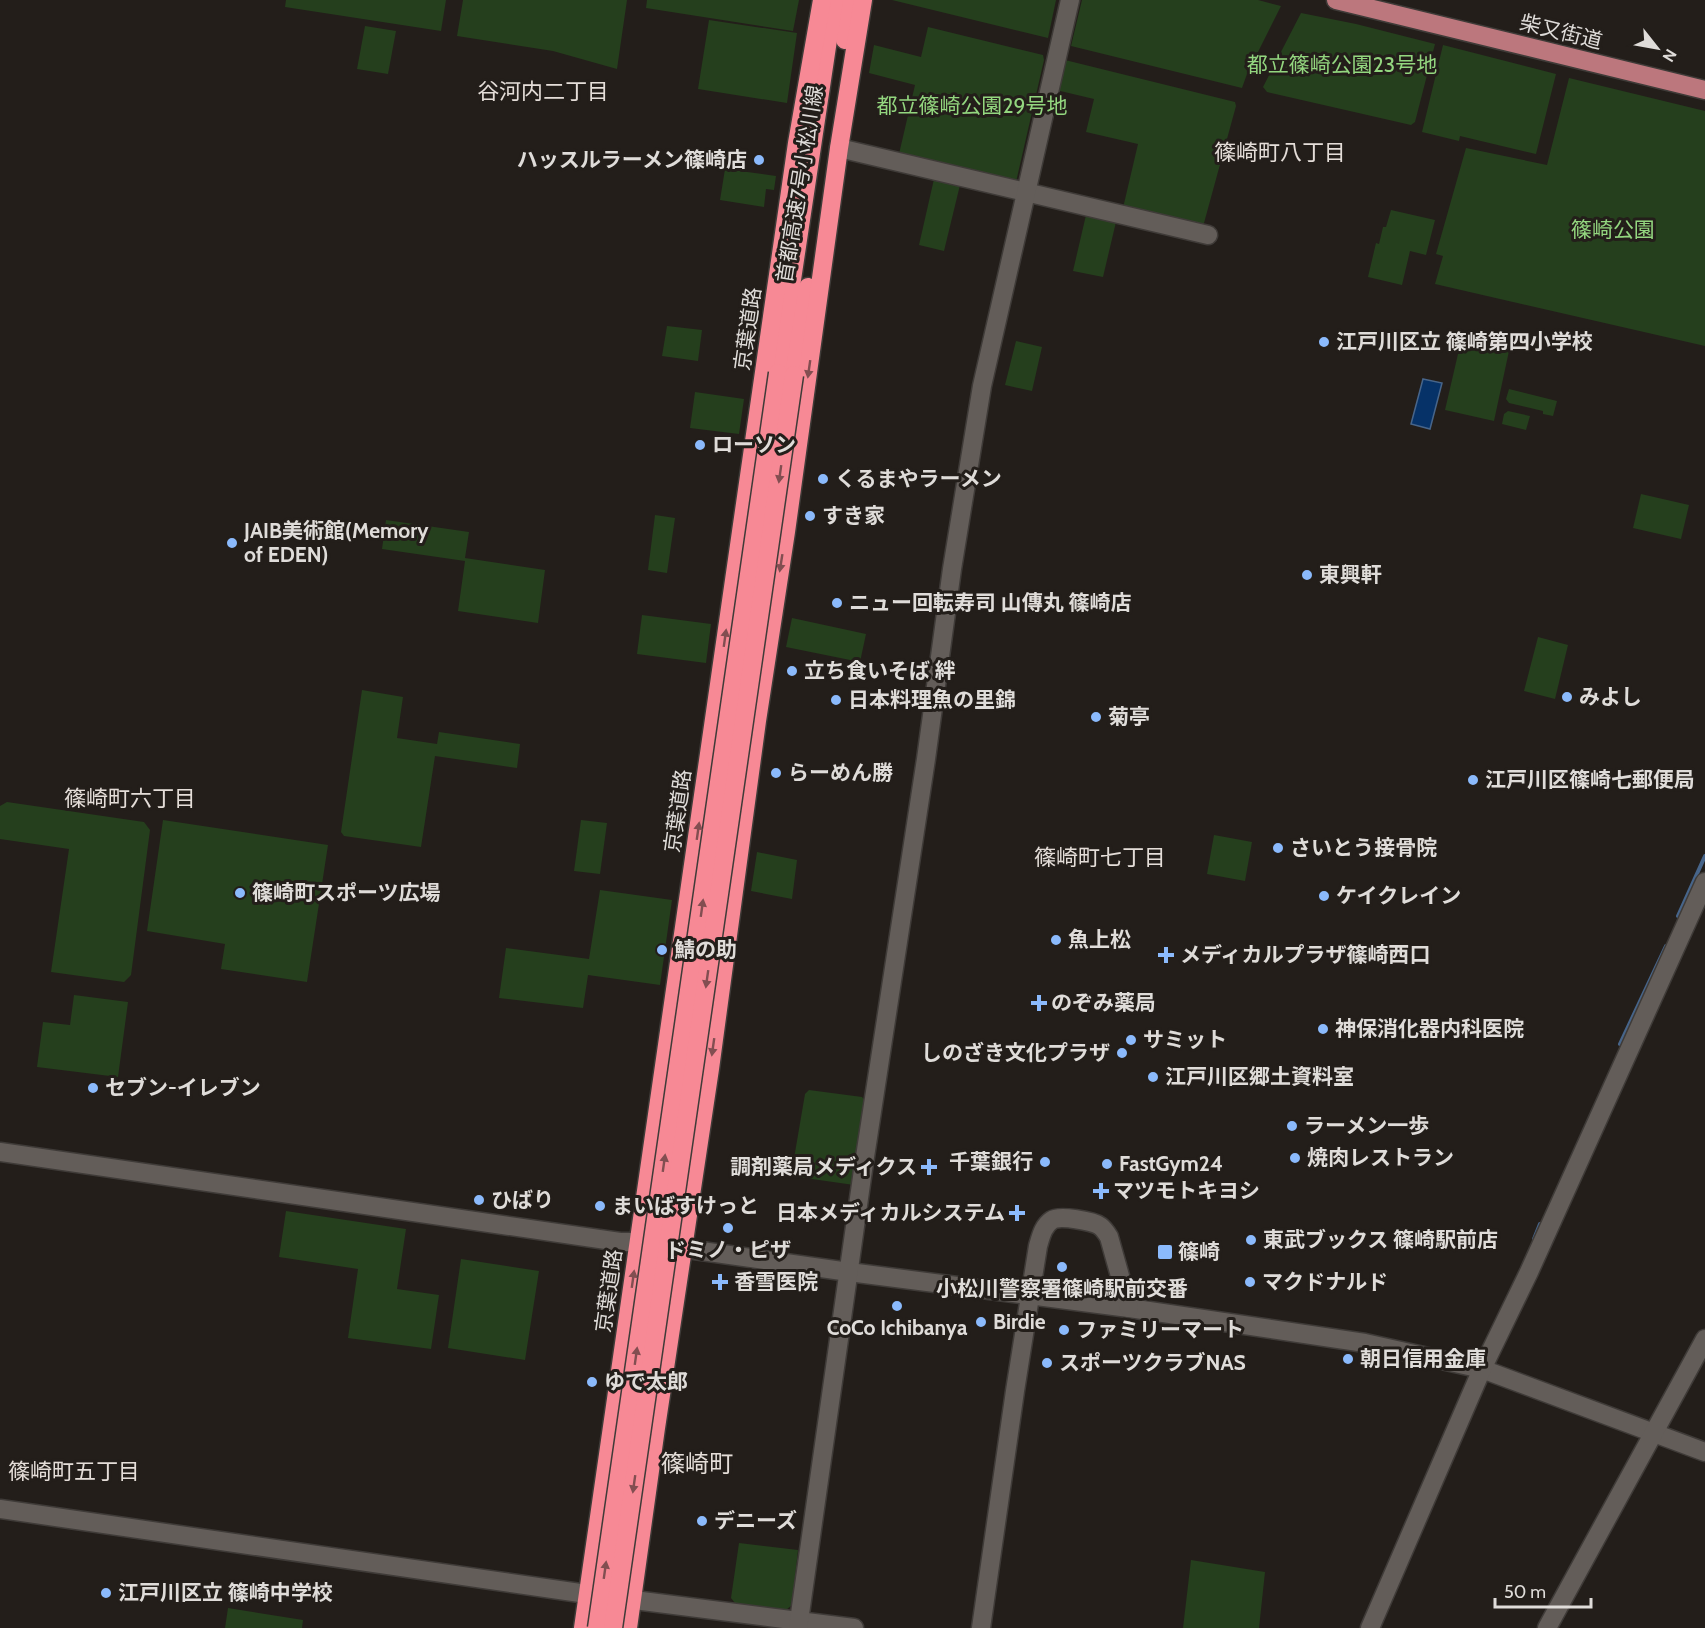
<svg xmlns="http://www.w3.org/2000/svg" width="1705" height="1628" font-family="Cabin,'Noto Sans JP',sans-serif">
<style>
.green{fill:#253f1d}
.water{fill:#063268;stroke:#47658a;stroke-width:1.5}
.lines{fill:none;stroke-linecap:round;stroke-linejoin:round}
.stream{stroke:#47658a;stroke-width:4}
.minor-casing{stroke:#3f3b38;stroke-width:21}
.major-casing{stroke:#3f3b38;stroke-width:21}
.highway-casing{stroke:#3f3b38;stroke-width:21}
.minor{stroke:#635d59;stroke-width:18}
.major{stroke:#bc777d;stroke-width:18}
.highway{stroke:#f78995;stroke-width:18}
.highway-bridge-casing{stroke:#3f3b38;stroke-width:21;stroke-linecap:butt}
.highway-bridge{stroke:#f78995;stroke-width:18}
.oneway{fill:#824e51}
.poi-dot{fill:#8bbafc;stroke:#231e1a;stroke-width:2}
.labels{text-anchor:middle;stroke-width:6;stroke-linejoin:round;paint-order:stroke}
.street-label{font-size:21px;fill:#dfdcd9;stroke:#231e1a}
.park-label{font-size:21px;fill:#93d67f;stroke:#231e1a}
.poi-label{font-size:21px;font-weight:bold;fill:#dfdcd9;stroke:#231e1a;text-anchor:start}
.neighbourhood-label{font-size:22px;fill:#e4ddd8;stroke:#231e1a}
.quarter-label{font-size:24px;fill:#e4ddd8;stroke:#231e1a}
</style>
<rect width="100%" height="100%" fill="#231e1a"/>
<!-- green -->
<g class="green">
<path d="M286,0H446L441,31L285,7Z"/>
<path d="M463,0H627L617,69L553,51L457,36Z"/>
<path d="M647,0H799L793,31L646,8Z"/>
<path d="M892,0H1056L1048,38Z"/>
<path d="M1082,0H1258L1281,6L1247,74L1242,88L1071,46Z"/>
<path d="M1301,13L1356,24L1435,44L1415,122L1411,125L1267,92L1263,87Z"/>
<path d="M709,20L797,33L787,103L698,89Z"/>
<path d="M365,26L396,31L388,74L357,69Z"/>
<path d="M928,27L1043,55L1044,60L1016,182L899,154L915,85L869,73L874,45L921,57Z"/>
<path d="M1443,45L1556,74L1536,154L1460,136L1459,141L1422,132Z"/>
<path d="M1065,60L1235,102L1236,106L1204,223L1200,224L1123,208L1138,144L1086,132L1094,99L1056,90Z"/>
<path d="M1569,78L1705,111V346L1435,284L1443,256L1436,254L1466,148L1547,165Z"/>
<path d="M725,169L776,176L774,190L766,189L764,207L720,200Z"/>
<path d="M934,179L960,185L944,251L919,245Z"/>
<path d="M1391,210L1435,220L1426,255L1410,251L1402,285L1368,277L1376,243L1379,244L1383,227H1386Z"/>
<path d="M1086,215L1116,222L1103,277L1073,271Z"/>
<path d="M667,326L702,330L698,361L662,356Z"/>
<path d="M1016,341L1042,347L1032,391L1005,385Z"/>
<path d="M1461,341L1509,351L1494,421L1445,410Z"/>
<path d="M1509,389L1557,401L1553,416L1543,414V411L1509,403L1506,399Z"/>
<path d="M695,392L744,399L739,434L690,428Z"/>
<path d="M1508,411L1530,416L1526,430L1502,424L1504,414Z"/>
<path d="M1641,494L1689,505L1681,539L1633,528Z"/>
<path d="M655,515L675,518L667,573L648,570Z"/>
<path d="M386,520L469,532L465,558L545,570L538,623L458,611L465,561L382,549Z"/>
<path d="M642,615L711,624L706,663L637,654Z"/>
<path d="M792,618L866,634L860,662L786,647Z"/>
<path d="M1538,637L1568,645L1555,699L1524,691Z"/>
<path d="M362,690L403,697L397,738L437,744L439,732L520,744L517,768L435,756L421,847L344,836L341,832Z"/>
<path d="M7,802L144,822L150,830L131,975L124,982L51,972L69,849L0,839V806Z"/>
<path d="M163,820L328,845L307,982L221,969L225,944L147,931Z"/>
<path d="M581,820L607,823L600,874L574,871Z"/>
<path d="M1214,835L1252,842L1245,881L1207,874Z"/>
<path d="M757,852L797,860L792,899L751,891Z"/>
<path d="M600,890L672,900L660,985L588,975L583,1008L499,998L506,948L589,959Z"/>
<path d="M74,995L128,1002L118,1077L37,1067L43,1022L70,1025Z"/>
<path d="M809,1090L862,1097L866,1102L854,1185L791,1176L805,1094Z"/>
<path d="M286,1211L406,1229L397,1289L439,1295L431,1349L348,1338L358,1269L279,1257Z"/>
<path d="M461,1259L539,1271L525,1360L448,1348Z"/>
<path d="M739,1543L798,1550L792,1605L786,1610L735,1603L731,1598Z"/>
<path d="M1191,1560L1265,1572L1259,1628H1183Z"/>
<path d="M228,1608L303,1620L302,1628H225Z"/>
</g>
<!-- water -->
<path class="water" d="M1423,379L1442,383L1430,429L1411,424Z"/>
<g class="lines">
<!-- stream -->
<g class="stream">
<path d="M1678,916L1705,856"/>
<path d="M1620,1044L1666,946"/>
<path d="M1534,1239L1540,1224"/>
</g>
<defs>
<g id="minor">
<path d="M839,148L1208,235"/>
<path d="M0,1152L620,1242H638L849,1272L1129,1308L1365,1343L1482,1369L1705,1452"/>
<path d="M0,1509L587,1594L854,1628"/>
<path d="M798,1628L863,1170L926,759L952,569L982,386L1070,0"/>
<path d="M981,1628L1015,1391L1038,1246C1041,1236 1043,1226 1052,1220C1059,1215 1093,1221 1100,1226C1104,1229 1106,1232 1109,1237L1129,1308"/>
<path d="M1370,1628L1482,1369L1529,1272L1705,882"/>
<path d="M1547,1628L1705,1339"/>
</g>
<path id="major" d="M1336,0L1705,90"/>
<g id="highway">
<path d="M845,40L850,0"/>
<path d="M778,373L834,0"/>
<path d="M794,375L808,287"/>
<path d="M583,1628L797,143L822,0"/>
<path d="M628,1628L656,1428L710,1069L757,721L786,532L839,148L863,0"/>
</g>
</defs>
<!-- minor casing -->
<use href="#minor" class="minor-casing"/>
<!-- major casing -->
<use href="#major" class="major-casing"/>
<!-- highway casing -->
<use href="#highway" class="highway-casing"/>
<!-- minor -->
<use href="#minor" class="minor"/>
<!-- major -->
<use href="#major" class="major"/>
<!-- highway -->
<use href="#highway" class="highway"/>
<defs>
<g id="highway-bridge">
<path d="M597,1628L778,373"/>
<path d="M613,1628L794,375"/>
</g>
</defs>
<!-- highway-bridge casing -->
<use href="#highway-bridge" class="highway-bridge-casing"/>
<!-- highway-bridge -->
<use href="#highway-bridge" class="highway-bridge"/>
</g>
<!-- one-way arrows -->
<defs><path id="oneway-solid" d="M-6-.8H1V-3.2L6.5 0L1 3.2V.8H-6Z" transform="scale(1.5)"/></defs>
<g class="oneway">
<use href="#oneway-solid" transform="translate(809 369) rotate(98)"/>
<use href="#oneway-solid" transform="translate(780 474) rotate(98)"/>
<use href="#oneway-solid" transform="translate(781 563) rotate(99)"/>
<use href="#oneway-solid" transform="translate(725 638) rotate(-82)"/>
<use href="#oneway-solid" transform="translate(698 831) rotate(-82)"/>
<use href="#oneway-solid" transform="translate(702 908) rotate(-82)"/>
<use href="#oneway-solid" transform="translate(707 979) rotate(98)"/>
<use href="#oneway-solid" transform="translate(713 1047) rotate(98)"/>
<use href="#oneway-solid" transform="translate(664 1163) rotate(-82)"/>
<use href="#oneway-solid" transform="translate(633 1279) rotate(-82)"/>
<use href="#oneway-solid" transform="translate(636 1356) rotate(-82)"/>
<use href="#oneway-solid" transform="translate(634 1484) rotate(98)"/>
<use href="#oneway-solid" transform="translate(605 1570) rotate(-82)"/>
</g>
<!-- markers -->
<g class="poi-dot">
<circle cx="759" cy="160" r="6"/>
<circle cx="1324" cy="342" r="6"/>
<circle cx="700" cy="445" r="6"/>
<circle cx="823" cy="479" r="6"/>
<circle cx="810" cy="516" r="6"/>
<circle cx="232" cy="543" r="6"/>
<circle cx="1307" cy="575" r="6"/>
<circle cx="837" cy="603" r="6"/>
<circle cx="792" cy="671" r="6"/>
<circle cx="1567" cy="697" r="6"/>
<circle cx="836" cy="700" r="6"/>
<circle cx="1096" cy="717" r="6"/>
<circle cx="776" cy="773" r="6"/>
<circle cx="1473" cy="780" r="6"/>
<circle cx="1278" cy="848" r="6"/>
<circle cx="240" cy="893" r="6"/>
<circle cx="1324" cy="896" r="6"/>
<circle cx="1056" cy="940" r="6"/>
<circle cx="662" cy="950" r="6"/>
<path d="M1163 946h6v6h6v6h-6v6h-6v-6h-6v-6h6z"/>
<path d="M1036 994h6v6h6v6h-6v6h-6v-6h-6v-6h6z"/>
<circle cx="1323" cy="1029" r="6"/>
<circle cx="1131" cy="1040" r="6"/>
<circle cx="1122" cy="1053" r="6"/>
<circle cx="1153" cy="1077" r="6"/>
<circle cx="93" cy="1088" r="6"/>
<circle cx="1292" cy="1126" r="6"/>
<circle cx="1295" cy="1158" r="6"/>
<circle cx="1045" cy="1162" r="6"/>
<circle cx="1107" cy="1164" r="6"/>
<path d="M926 1158h6v6h6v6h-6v6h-6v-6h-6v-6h6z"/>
<path d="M1098 1182h6v6h6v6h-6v6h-6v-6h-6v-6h6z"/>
<circle cx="479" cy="1200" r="6"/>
<circle cx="600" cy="1206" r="6"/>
<path d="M1014 1204h6v6h6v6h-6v6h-6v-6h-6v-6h6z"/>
<circle cx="728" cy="1228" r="6"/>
<circle cx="1251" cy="1240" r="6"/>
<rect x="1157" y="1244" width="16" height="16" rx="3"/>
<circle cx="1062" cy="1267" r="6"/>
<path d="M717 1273h6v6h6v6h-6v6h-6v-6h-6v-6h6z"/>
<circle cx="1250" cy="1282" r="6"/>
<circle cx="897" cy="1306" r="6"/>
<circle cx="981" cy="1322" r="6"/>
<circle cx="1064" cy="1330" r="6"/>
<circle cx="1348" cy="1359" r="6"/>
<circle cx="1047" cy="1363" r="6"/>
<circle cx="592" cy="1382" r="6"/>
<circle cx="702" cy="1521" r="6"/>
<circle cx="106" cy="1593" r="6"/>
</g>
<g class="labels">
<!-- street labels -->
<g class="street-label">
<text transform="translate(1561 32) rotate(14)" y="7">柴又街道</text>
<text transform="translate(800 184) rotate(-81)" y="7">首都高速7号小松川線</text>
<text transform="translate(748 329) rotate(-82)" y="7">京葉道路</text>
<text transform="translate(678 811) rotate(-82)" y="7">京葉道路</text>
<text transform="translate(609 1291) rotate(-82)" y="7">京葉道路</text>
</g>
<!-- park labels -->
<g class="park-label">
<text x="1342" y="72">都立篠崎公園23号地</text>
<text x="972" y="113">都立篠崎公園29号地</text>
<text x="1613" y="237">篠崎公園</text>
</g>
<!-- poi labels -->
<g class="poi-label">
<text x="747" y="167" text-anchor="end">ハッスルラーメン篠崎店</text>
<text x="1336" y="349">江戸川区立 篠崎第四小学校</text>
<text x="712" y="452">ローソン</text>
<text x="835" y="486">くるまやラーメン</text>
<text x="822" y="523">すき家</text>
<text x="244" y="538">JAIB美術館(Memory<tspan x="244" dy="24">of EDEN)</tspan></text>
<text x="1319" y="582">東興軒</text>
<text x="849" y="610">ニュー回転寿司 山傳丸 篠崎店</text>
<text x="804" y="678">立ち食いそば 絆</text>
<text x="1579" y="704">みよし</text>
<text x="848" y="707">日本料理魚の里錦</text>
<text x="1108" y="724">菊亭</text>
<text x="788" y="780">らーめん勝</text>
<text x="1485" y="787">江戸川区篠崎七郵便局</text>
<text x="1290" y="855">さいとう接骨院</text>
<text x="252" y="900">篠崎町スポーツ広場</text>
<text x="1336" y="903">ケイクレイン</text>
<text x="1068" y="947">魚上松</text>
<text x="674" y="957">鯖の助</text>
<text x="1180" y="962">メディカルプラザ篠崎西口</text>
<text x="1051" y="1010">のぞみ薬局</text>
<text x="1335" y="1036">神保消化器内科医院</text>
<text x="1143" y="1047">サミット</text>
<text x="1110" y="1060" text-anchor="end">しのざき文化プラザ</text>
<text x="1165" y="1084">江戸川区郷土資料室</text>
<text x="105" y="1095">セブン-イレブン</text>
<text x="1304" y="1133">ラーメン一歩</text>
<text x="1307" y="1165">焼肉レストラン</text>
<text x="1033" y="1169" text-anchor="end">千葉銀行</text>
<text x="1119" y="1171">FastGym24</text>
<text x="917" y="1174" text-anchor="end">調剤薬局メディクス</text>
<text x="1113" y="1198">マツモトキヨシ</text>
<text x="491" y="1207">ひばり</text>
<text x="612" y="1213">まいばすけっと</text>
<text x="1005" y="1220" text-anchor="end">日本メディカルシステム</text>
<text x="1263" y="1247">東武ブックス 篠崎駅前店</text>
<text x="728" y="1257" text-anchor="middle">ドミノ・ピザ</text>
<text x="1178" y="1259">篠崎</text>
<text x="734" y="1289">香雪医院</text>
<text x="1262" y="1289">マクドナルド</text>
<text x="1062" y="1296" text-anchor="middle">小松川警察署篠崎駅前交番</text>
<text x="993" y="1329">Birdie</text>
<text x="897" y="1335" text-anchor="middle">CoCo Ichibanya</text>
<text x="1076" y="1337">ファミリーマート</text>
<text x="1360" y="1366">朝日信用金庫</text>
<text x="1059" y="1370">スポーツクラブNAS</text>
<text x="604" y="1389">ゆで太郎</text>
<text x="714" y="1528">デニーズ</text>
<text x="118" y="1600">江戸川区立 篠崎中学校</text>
</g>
<!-- neighbourhood labels -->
<g class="neighbourhood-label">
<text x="543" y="99">谷河内二丁目</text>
<text x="1280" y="160">篠崎町八丁目</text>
<text x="130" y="806">篠崎町六丁目</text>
<text x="1100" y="865">篠崎町七丁目</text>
<text x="74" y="1479">篠崎町五丁目</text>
</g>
<!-- quarter labels -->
<g class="quarter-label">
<text x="697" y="1472">篠崎町</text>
</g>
</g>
<!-- north arrow -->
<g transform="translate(1657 48) rotate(121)" stroke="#231e1a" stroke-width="4.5" paint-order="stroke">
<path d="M0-4.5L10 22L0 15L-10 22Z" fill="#dfdcd9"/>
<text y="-9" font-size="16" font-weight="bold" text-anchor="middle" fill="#dfdcd9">N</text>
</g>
<!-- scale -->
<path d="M1495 1598v9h96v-9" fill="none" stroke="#dfdcd9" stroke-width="3"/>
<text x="1504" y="1598" font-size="18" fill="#dfdcd9" stroke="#231e1a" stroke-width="4.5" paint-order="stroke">50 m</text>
</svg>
